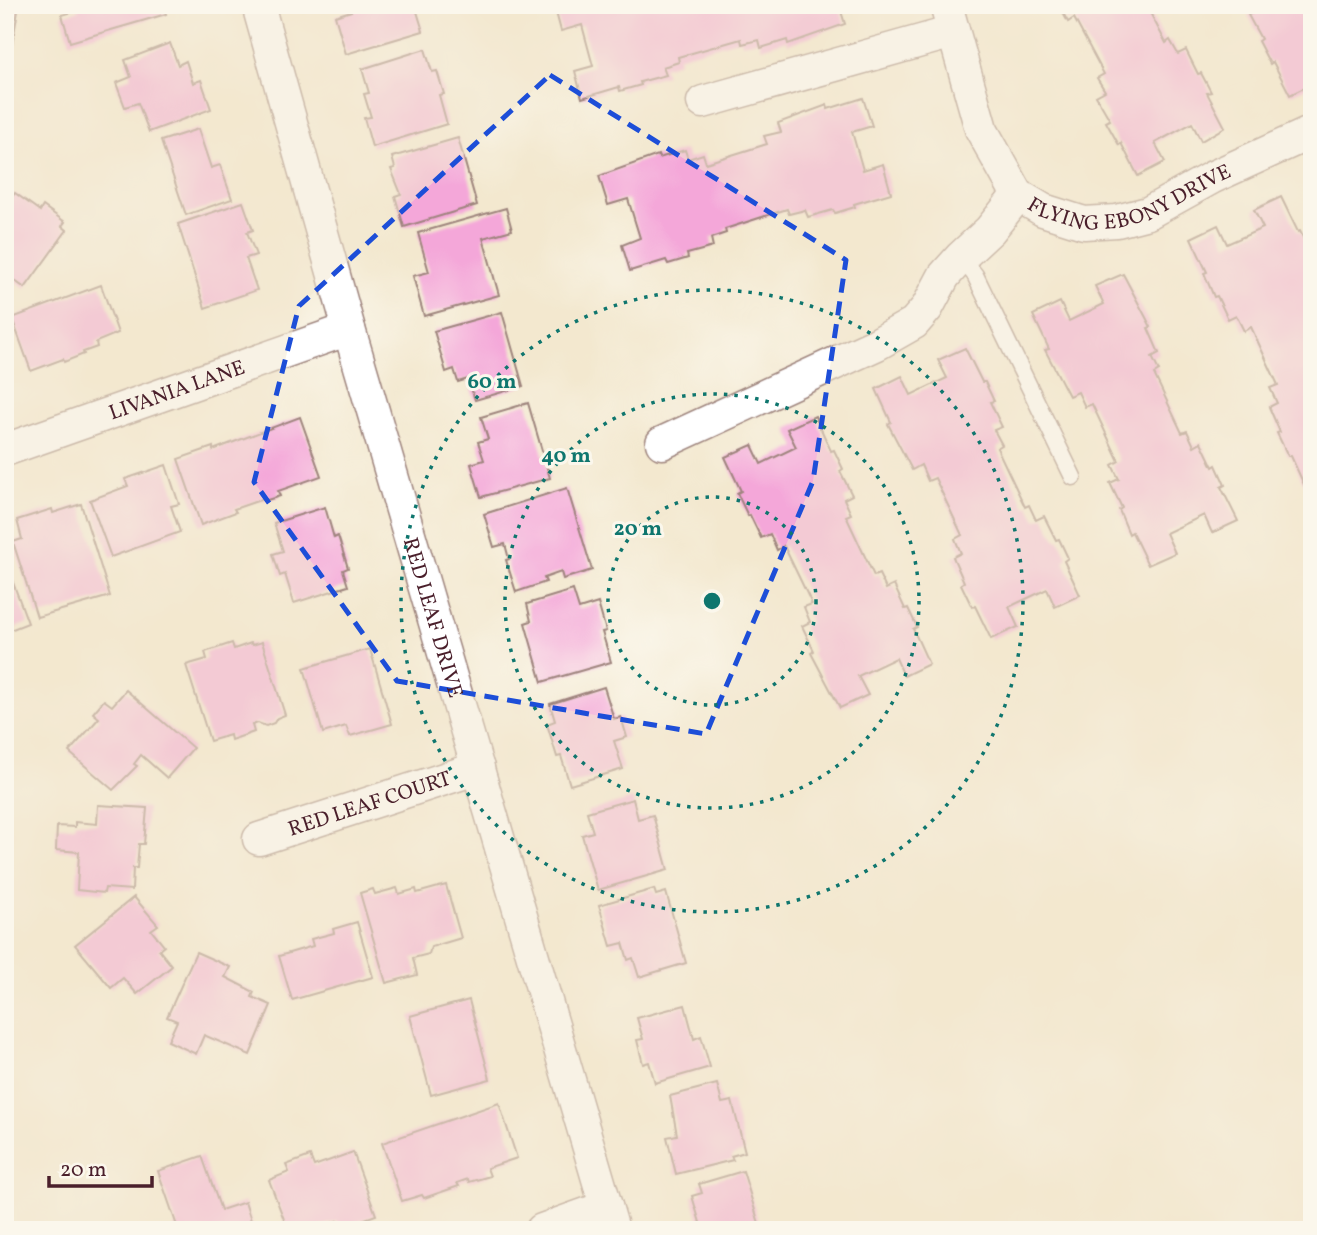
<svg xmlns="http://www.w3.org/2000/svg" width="1317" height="1235" font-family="Vollkorn,serif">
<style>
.building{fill:#f4a7d9}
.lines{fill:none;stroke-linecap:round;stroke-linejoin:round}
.service-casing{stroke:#9e847d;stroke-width:19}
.minor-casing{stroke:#9e847d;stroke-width:35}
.service{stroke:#fff;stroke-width:16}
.minor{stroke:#fff;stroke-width:32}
.marked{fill:none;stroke:#1d4ed8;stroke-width:5;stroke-dasharray:14 9;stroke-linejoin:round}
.ring{fill:none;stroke:#0f766e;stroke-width:3.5;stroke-dasharray:3.5 7}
.labels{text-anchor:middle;stroke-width:6;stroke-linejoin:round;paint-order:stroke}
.street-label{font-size:21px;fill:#4a1f2b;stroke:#fbf7ec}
.centre{fill:#0f766e;stroke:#fbf7ec;stroke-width:3.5}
.ring-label{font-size:21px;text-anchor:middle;font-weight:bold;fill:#0f766e;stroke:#fbf7ec;stroke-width:6;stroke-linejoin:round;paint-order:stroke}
</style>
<rect width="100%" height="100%" fill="#fbf7ec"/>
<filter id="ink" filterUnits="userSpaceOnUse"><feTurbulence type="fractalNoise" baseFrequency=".0143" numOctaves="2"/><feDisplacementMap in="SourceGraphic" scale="14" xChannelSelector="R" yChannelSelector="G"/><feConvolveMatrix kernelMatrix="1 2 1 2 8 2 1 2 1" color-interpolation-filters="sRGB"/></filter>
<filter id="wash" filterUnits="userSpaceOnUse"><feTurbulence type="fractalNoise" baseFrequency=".00686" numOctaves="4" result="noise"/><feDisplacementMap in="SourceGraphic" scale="28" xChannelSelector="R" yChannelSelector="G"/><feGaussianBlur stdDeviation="1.57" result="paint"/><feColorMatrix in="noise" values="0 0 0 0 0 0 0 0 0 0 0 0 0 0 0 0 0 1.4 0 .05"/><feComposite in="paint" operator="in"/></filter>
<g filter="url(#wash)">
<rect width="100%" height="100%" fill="#f3e8cf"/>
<g id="blocks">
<!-- building -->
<g class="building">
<path d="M5,5H19L12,45L5,44Z"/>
<path d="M77,5H163L166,14L70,42L62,15L79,10Z"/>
<path d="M349,5H415L423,31L346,54L335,16L351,11Z"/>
<path d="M554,5H839L845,24L788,44L787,40L761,48L759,40L742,44L741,39L678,57L679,62L663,67L666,75L640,82L641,85L620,91L619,87L582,98L575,71L593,66L582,25L561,31Z"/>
<path d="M1048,5H1146L1166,43L1170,40L1178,54L1186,50L1198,74L1201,73L1211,92L1207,93L1225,127L1201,141L1192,123L1155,143L1165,162L1138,176L1121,143L1119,145L1106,122L1110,120L1096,96L1105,91L1097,78L1104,74L1074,18L1068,22L1059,6L1051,11Z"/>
<path d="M1253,5H1312V59L1307,62L1312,71V84L1290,95L1273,62L1270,64L1258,41L1261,39L1248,15L1256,11Z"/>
<path d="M170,43L178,65L186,61L193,83L201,80L211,109L149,132L138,103L125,107L116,83L131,77L125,60Z"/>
<path d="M425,49L432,72L437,71L444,94L439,95L447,124L372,147L364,118L371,117L364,94L369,93L362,69Z"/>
<path d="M863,98L872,126L852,132L863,170L883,164L891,193L854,204L855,207L835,213L833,210L808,217L805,210L789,214L787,209L725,229L726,233L711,238L713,247L687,254L688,258L668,264L666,260L630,271L622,245L640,238L628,199L608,205L599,176L658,155L659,158L685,150L688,159L703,154L706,163L767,144L764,136L781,132L778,123L827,105L828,109Z"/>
<path d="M198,129L211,168L220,165L232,199L186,215L161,141Z"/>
<path d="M458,138L477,205L404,227L395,196L401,194L391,169L395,168L392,157Z"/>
<path d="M15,193L40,211L43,206L65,222L62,226L67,230L25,288L5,274V206Z"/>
<path d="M1281,197L1298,232L1300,231L1309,250L1306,252L1312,264V486L1306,489L1291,456H1288L1277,433L1280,432L1269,407L1277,403L1270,388L1278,385L1251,327L1244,331L1236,315L1228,319L1217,296L1214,297L1204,273L1207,272L1191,238L1218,225L1227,244L1263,228L1254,210Z"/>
<path d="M243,202L253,230L247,232L256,255L246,258L257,290L205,308L178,224Z"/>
<path d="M506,208L512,230L483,238L499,295L424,316L413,276L429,272L418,233Z"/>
<path d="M1123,274L1151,327L1148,328L1159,353L1152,357L1159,371L1154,374L1182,433L1187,431L1194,446L1201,442L1213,467L1216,465L1225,485L1221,487L1238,521L1212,533L1204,515L1166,533L1175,553L1148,565L1132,532L1129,534L1119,510L1122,508L1110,483L1119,479L1112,465L1119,461L1092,404L1085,407L1078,392L1069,396L1045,350L1049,349L1033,315L1060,302L1069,321L1104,304L1095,286Z"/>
<path d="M101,285L118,333L96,342L97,347L83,352L84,354L64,362L63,359L31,371L12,318Z"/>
<path d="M502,312L523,386L475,400L468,379L458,382L454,369L446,372L434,331Z"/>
<path d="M965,348L982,382H985L994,401L990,402L1002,427L994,430L1002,445L997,448L1025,507L1029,505L1036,520L1044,516L1056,540L1059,539L1068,558L1064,561L1080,595L1055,607L1047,589L1009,607L1018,627L991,639L975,606L972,607L961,584L964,582L953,557L961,553L955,539L962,535L935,478L928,481L921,465L912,470L888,424L891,422L876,389L902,376L911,395L947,378L938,360Z"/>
<path d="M528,403L550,478L481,497L471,464L484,460L478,442L488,439L481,417Z"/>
<path d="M815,416L831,451L834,450L843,469L840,471L852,495L844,499L851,514L846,516L874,576L879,574L886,589L894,585L905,609L908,608L917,627L913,629L929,664L904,676L896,658L858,676L868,695L840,708L811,653L814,651L802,626L810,622L804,607L812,604L784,546L777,550L770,534L761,538L750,515L748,516L737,493L741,491L725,457L752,445L761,464L796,447L787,429Z"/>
<path d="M300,417L321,476L278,491L280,496L264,501L263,499L234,509L236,512L201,525L178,459L213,447V450Z"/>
<path d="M166,465L179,504L171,506L180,532L111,557L90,500L128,486L125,479Z"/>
<path d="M567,488L592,570L563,579L561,572L544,578L546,582L516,592L506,560L509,559L505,544L494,547L484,514Z"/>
<path d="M81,504L110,596L37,617L13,542L22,539L17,520L52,509L53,513Z"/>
<path d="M325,507L334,538L338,536L348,568L343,570L348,586L294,603L285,574L280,576L273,554L283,551L274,523Z"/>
<path d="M5,561L28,623L5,632Z"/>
<path d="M573,590L579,609L598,603L606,631L602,632L611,662L542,682L525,623L531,621L527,604Z"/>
<path d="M262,642L285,715L277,718L274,723L266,726L258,723L252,725L254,732L231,740L230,735L210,741L186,665L207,659L205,652L232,643L234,649L251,643L252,645Z"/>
<path d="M370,649L392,724L350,736L346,726L323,733L304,668Z"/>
<path d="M604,687L614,719L621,717L627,737L614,741L623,769L570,785L561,756L557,757L547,724L555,721L550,704Z"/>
<path d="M126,690L193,748L167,778L141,755L134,764L137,766L113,790L69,752L99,718L93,713L104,700L112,706Z"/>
<path d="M633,799L638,819L653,815L668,870L598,890L582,835L593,832L587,812Z"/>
<path d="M98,805L147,808L144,844H139L137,868H133L132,890L105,888L104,893L77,890L79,852L56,850L57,826L75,827V822L97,824Z"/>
<path d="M446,885L461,938L431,947L429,954L413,958L417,975L386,983L360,893L373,889L375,894L397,888L399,894L416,889L417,893Z"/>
<path d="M654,889L656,895L666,892L686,963L639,977L633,958L628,960L623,943L611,946L599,905Z"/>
<path d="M134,897L158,925L151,930L164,946L159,950L172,966L137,994L123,978L111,988L75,945Z"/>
<path d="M357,922L373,977L292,1000L279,956L313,946L311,939L334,933L333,929Z"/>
<path d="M196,952L230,967L225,977L254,992L252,997L271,1005L250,1055L204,1035L196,1054L168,1041L177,1021L167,1017Z"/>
<path d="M469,1000L490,1079L431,1095L410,1016Z"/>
<path d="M685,1005L694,1039L701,1036L710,1067L655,1083L649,1062L643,1064L637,1040L643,1039L637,1018Z"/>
<path d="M717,1084L722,1103L732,1101L745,1152L731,1156L733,1160L676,1174L667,1137L677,1135L670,1096Z"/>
<path d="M499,1103L517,1158L487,1168L490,1176L469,1182L468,1179L457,1183L459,1186L424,1198L422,1195L402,1201L382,1143Z"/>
<path d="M353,1152L376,1215L340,1228L337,1221L320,1227L321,1230H288L269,1180L289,1172L286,1165L310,1156L314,1166Z"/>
<path d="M202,1156L221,1210L245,1202L254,1230H175L174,1227L177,1226L158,1171Z"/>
<path d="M743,1171L761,1230H692L701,1226L692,1196L702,1193L699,1184Z"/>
</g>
</g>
</g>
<g filter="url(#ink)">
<use href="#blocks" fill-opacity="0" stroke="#9e847d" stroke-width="2"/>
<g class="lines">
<defs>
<path id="service" d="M961,257L975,275L1073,477"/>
<g id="minor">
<path id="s1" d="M258,5L349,329L613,1230"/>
<path id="s2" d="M946,5L981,129L1018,195L1043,210L1084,223L1117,221L1148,213L1213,177L1312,132"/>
<path d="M703,102L953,32"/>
<path d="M662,443L877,344L914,323L927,308L944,276L961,257L990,230L1018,195"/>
<path id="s3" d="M5,450L349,329"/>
<path id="s4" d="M259,839L478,768"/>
<path d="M542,1230L606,1207"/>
</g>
</defs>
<!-- service casing -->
<use href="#service" class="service-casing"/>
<!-- minor casing -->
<use href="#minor" class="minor-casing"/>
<!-- service -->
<use href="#service" class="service"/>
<!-- minor -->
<use href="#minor" class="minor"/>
</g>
</g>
<!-- marked area -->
<path d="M0 0H1317V1235H0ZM550,75L846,260L813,481L706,734L397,681L254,482L299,306Z" fill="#f3e8cf" fill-opacity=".55" fill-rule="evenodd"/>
<path class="marked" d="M550,75L846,260L813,481L706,734L397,681L254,482L299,306Z"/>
<!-- distance rings -->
<g class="ring">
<circle cx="712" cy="601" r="104"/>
<circle cx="712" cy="601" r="207"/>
<circle cx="712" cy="601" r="311"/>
</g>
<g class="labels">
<!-- street labels -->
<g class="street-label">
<text dy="7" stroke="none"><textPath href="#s2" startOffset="326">FLYING EBONY DRIVE</textPath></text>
<text dy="7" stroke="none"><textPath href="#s3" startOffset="182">LIVANIA LANE</textPath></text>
<text dy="7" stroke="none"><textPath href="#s1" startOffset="637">RED LEAF DRIVE</textPath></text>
<text dy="7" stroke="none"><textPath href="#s4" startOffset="116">RED LEAF COURT</textPath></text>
</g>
</g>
<circle cx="712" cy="601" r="10" class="centre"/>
<g class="ring-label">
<text x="492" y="388">60 m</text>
<text x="566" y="462">40 m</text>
<text x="638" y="535">20 m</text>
</g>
<!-- margin -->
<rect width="1317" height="1235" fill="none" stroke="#fbf7ec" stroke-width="28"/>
<!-- scale -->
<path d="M49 1176v10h103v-10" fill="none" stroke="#4a1f2b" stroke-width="3.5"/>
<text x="60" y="1176" font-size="21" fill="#4a1f2b" stroke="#fbf7ec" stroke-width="5" paint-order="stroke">20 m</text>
</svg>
